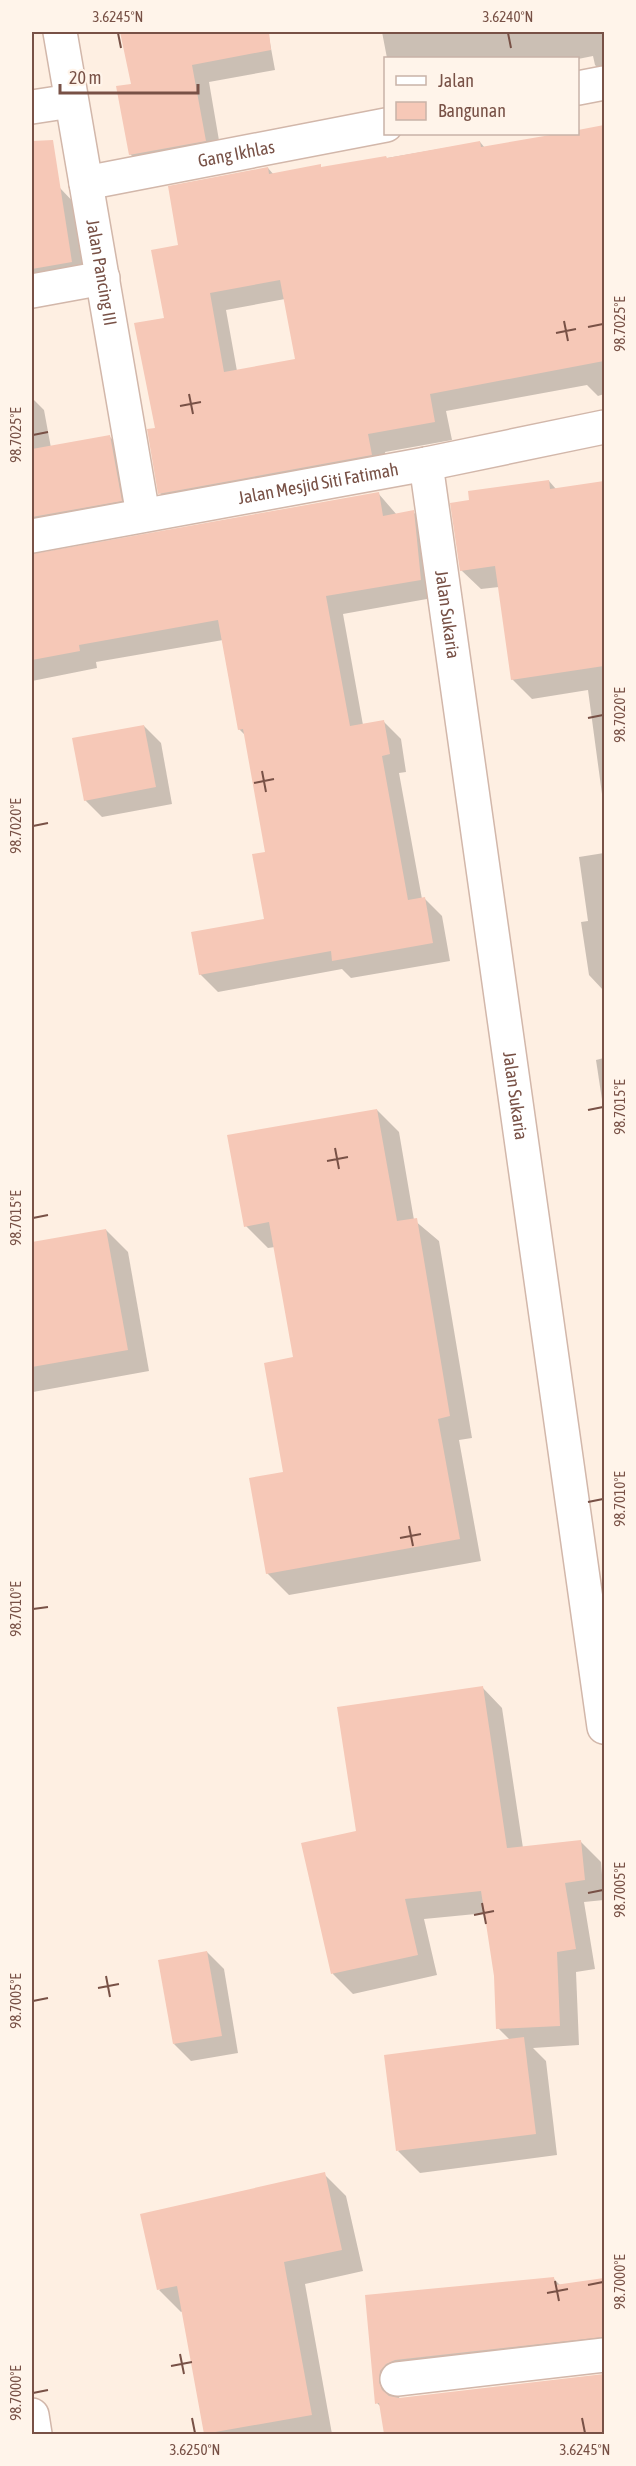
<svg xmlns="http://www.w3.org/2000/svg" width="636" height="2466" font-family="'Asap Condensed',sans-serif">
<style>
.shadow{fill:#0003;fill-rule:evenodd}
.building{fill:#f6c8b7;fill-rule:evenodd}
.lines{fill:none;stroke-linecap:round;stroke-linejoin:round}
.minor-casing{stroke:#d2b7aa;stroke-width:36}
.minor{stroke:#fff;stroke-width:33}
.ticks{fill:none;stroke:#785146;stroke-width:2}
.labels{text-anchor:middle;stroke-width:6;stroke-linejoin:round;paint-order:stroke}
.street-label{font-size:18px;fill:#785146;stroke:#fff4ea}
.neatline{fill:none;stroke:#785146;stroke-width:2}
.ticks-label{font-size:15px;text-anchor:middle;fill:#785146}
</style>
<rect width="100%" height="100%" fill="#feefe2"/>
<!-- shadow -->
<g class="shadow">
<path d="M122,32H268L275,70L209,82L222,158L148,172L130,154L132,85Z"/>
<path d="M382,32H604V74L595,65L593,56L578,59L387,58Z"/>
<path d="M604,126V394L598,396L587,385L446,411L452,440L385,452L389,472L177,511L160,493L156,429L166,319L180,246L268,168L274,175L320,166L323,169L480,142L485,148L578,134V131ZM285,299L296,360L237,371L226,310Z"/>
<path d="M32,144L38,191L60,188L79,208L91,282L32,291Z"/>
<path d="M32,398L44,410L51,448L110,437L127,454L137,517L32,545Z"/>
<path d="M549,481L556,489L604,482V809L588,690L532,699L512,679L499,587L481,589L461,570Z"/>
<path d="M378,493L397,515L413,512L431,529L438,597L343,614L363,725L383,721L401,739L406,772L399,773L422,899H425L442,916L450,961L351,978L342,969L218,992L200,974L266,920L267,853L246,736L239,729L223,640L96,662L97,668L32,681V556Z"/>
<path d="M144,726L161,743L172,804L102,817L85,800Z"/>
<path d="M604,853V991L589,975L581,922L588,921L579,857Z"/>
<path d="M604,1058V1113L596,1060Z"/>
<path d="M377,1110L399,1132L414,1220L439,1241L472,1438L459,1440L481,1561L289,1595L267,1573L285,1473L295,1359L275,1247L268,1248L246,1226Z"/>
<path d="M106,1230L128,1252L149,1371L33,1392L32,1244Z"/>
<path d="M482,1687L502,1708L523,1848L581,1842L601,1862L604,1900L584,1902L595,1969L576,1972L579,2045L533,2048L546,2061L557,2155L420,2173L398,2151L510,2040L498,2028L495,1976L486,1913L424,1919L437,1975L353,1994L333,1974L303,1844L357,1832Z"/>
<path d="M207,1952L224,1969L238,2053L191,2061L174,2044Z"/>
<path d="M324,2174L346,2196L363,2271L305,2284L332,2434H206L183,2311L181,2312L159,2290Z"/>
<path d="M553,2278L560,2285L604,2279V2359L400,2392L399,2399L604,2375V2434H385L381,2407L377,2403L366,2297Z"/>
</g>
<!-- building -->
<g class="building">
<path d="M120,32H269L271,50L192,65L206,141L129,155L116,86L131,84Z"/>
<path d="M604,125V361L430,394L435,422L368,434L372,455L158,494L147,429L155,428L134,323L164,318L151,250L178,245L168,186L268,167L269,174L321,164V167L386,156L387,158L480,141L481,147L556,134H578V130ZM280,280L295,359L224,372L210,293Z"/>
<path d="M53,140L72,262L32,269V141Z"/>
<path d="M110,435L122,501L32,517V449Z"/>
<path d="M549,480L550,489L604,481V666L511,680L495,566L460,571L450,503L469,500L468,491Z"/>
<path d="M379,492L383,516L414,510L421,580L326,596L350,726L384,720L390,754L382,756L408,900L425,897L433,943L332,961L331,951L199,975L191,932L264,919L252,854L265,852L243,729L238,730L218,620L79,645L80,651L32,660V554Z"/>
<path d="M144,725L156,787L84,801L72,738Z"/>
<path d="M377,1109L397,1221L417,1218L450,1416L438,1419L460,1539L266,1574L249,1478L283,1472L264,1363L293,1357L269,1222L244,1227L227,1135Z"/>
<path d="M106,1229L128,1350L32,1367V1242Z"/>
<path d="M483,1686L507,1848L581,1840L585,1880L565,1883L576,1949L557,1952L560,2026L496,2029L494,1976L481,1891L405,1899L418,1955L331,1974L301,1843L356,1831L337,1707Z"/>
<path d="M207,1951L222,2036L173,2044L158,1960Z"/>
<path d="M524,2037L536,2134L396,2151L384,2055Z"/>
<path d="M325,2172L342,2250L284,2262L312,2415L204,2434L177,2286L157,2290L140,2214Z"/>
<path d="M554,2277L555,2285L604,2278V2337L395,2360L386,2364L380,2371L379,2382L382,2390L389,2396L399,2398L604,2374V2434H384L379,2403L375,2404L365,2295Z"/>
</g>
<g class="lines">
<defs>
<g id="minor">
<path id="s1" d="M60,32L143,515"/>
<path d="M578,88L604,83"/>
<path d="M32,107L71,101"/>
<path id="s2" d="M86,183L386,125"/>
<path d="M32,291L103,278"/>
<path id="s3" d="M426,464L604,1727"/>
<path id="s4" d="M32,536L426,464L604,427"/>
<path d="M397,2379L604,2355"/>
<path d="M32,2415L35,2434"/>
</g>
</defs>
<!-- minor casing -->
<use href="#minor" class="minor-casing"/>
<!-- minor -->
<use href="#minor" class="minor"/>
</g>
<!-- ticks -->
<path class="ticks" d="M118,33L121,48M508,33L511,48M564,321L568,341M588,327L603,324M556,333L576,329M189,394L193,414M180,406L201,402M33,435L48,432M588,718L603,715M262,771L266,792M254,783L274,779M33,826L48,823M588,1110L603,1107M335,1148L339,1169M327,1161L348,1157M33,1218L48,1215M588,1502L603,1499M409,1526L413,1546M400,1538L421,1534M33,1609L48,1607M588,1893L603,1890M482,1903L486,1924M474,1915L494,1911M106,1976L110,1997M98,1988L119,1984M33,2001L48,1998M555,2281L559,2301M588,2285L603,2282M547,2293L568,2289M180,2354L184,2374M171,2366L192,2362M33,2393L48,2390M192,2418L195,2433M582,2418L585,2433"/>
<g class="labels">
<!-- street labels -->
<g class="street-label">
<text dy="6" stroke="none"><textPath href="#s2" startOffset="153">Gang Ikhlas</textPath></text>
<text dy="6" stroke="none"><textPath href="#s1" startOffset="244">Jalan Pancing III</textPath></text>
<text dy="6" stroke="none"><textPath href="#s4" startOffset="291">Jalan Mesjid Siti Fatimah</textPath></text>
<text dy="6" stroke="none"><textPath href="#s3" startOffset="152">Jalan Sukaria</textPath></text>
<text dy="6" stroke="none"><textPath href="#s3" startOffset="638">Jalan Sukaria</textPath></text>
</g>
</g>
<!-- border -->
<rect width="636" height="2466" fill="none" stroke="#fff4ea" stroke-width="66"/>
<!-- legend -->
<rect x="384" y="57" width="195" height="78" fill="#fff4ea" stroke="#c9b3a8" stroke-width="1.5"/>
<rect x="396" y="76" width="30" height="9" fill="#ffffff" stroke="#c9b3a8" stroke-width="1.5"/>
<text x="438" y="87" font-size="18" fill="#785146">Jalan</text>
<rect x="396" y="102" width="30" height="18" fill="#f6c8b7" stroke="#c9b3a8" stroke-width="1.5"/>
<text x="438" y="117" font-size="18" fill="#785146">Bangunan</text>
<!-- scale -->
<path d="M60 84v9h138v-9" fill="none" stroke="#785146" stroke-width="3"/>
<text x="69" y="84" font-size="18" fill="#785146" stroke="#fff4ea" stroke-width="4.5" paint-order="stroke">20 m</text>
<rect x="33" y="33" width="570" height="2400" class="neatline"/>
<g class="ticks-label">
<text x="118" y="22">3.6245°N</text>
<text x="508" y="22">3.6240°N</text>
<text transform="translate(620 324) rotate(-90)" y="5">98.7025°E</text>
<text transform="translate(16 435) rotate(-90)" y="5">98.7025°E</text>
<text transform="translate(620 715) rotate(-90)" y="5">98.7020°E</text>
<text transform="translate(16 826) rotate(-90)" y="5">98.7020°E</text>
<text transform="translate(620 1107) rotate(-90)" y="5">98.7015°E</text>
<text transform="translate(16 1218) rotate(-90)" y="5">98.7015°E</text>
<text transform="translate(620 1499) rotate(-90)" y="5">98.7010°E</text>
<text transform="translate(16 1609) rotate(-90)" y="5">98.7010°E</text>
<text transform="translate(620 1890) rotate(-90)" y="5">98.7005°E</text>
<text transform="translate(16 2001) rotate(-90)" y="5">98.7005°E</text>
<text transform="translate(620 2282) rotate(-90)" y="5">98.7000°E</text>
<text transform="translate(16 2393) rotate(-90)" y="5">98.7000°E</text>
<text x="195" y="2455">3.6250°N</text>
<text x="585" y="2455">3.6245°N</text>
</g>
</svg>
